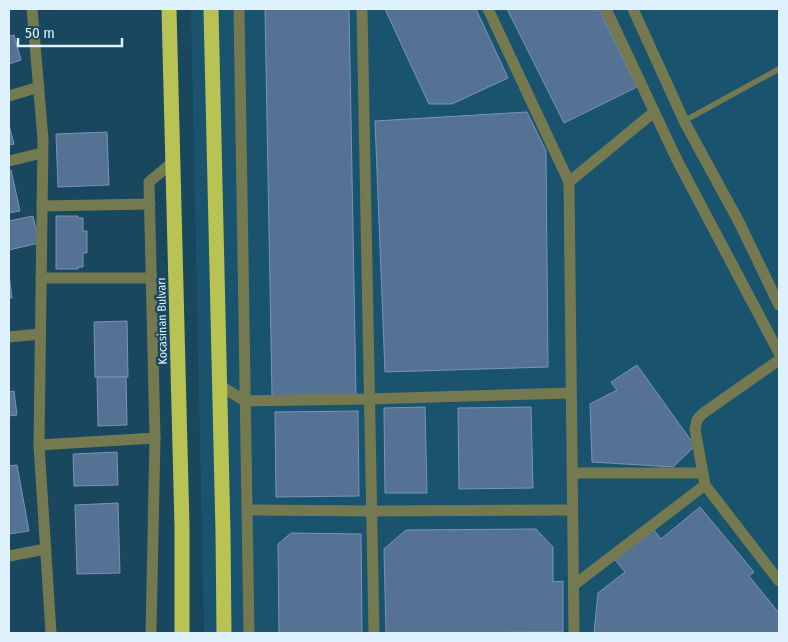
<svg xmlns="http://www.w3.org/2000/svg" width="788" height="642" font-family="'Fira Sans Condensed',sans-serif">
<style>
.built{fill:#19536e}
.building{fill:#557295;stroke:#7795ba}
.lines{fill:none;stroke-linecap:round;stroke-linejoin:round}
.lane{stroke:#75794f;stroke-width:5.5}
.street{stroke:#75794f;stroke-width:11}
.highway{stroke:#b9c353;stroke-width:15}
.labels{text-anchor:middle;stroke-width:5;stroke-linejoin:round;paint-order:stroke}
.street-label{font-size:12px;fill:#def2fd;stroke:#18475e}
</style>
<rect width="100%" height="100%" fill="#18475e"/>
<!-- built -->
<path class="built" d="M191,9H779V633H204Z"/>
<!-- building -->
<g class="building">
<path d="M265,9H349L356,395L272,396Z"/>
<path d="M385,9H476L508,78L452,104H429Z"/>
<path d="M507,9H599L637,87L564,123Z"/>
<path d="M14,35L21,60L9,64V36Z"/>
<path d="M527,112L546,151L548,367L385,372L375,121Z"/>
<path d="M9,125L14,144L9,145Z"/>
<path d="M107,132L109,185L58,187L56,134Z"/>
<path d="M11,170L20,211L9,213V171Z"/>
<path d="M33,216L39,243L9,250V221Z"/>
<path d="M56,216H78V218H83V231H87V253H83V267H79L78,269H56Z"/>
<path d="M9,274L12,298H9Z"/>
<path d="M127,321L128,377H95L94,322Z"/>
<path d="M637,365L695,446L673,467L592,462L590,404L617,390L611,382Z"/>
<path d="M97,377H126L127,425L98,426Z"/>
<path d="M14,391L17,415L9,416V392Z"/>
<path d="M425,407L427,493H385L384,408Z"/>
<path d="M531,407L533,488L459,489L458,408Z"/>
<path d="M358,411L359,496L276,497L275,412Z"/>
<path d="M117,452L118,485L74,486L73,454Z"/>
<path d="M17,465L29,531L9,534V466Z"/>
<path d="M118,503L120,573L77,574L75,505Z"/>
<path d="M700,507L754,572L749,576L779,613V633H594L598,593L625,572L615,560L653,529L661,539Z"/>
<path d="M536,529L553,547V582L563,581V632L386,633L384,549L406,530Z"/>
<path d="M291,533L361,534L362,633H279L278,544Z"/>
</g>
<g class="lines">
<!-- lane -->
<path class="lane" d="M684,121L779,69"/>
<!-- street -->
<g class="street">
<path d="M32,9L43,139L39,445L51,633"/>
<path d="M239,9L249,633"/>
<path d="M362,9L374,633"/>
<path d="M488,9L569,182L574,633"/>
<path d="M606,9L676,158L779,353"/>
<path d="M633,9L684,121L739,222L779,305"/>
<path d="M9,96L39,87"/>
<path d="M9,161L42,153"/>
<path d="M569,182L654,112"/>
<path d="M42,206L150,204"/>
<path d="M41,278H152"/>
<path d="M9,337L40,334"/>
<path d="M779,360L702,414L697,420L695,429L705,485L779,581"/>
<path d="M219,385L245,401L369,399L571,393"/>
<path d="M39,445L155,438"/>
<path d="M572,473H703"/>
<path d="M247,510L372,511L572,510"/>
<path d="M9,556L46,549"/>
<path d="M574,585L705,485"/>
<path d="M151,633L155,438L149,182L173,162"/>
</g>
<!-- highway -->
<g class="highway">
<path d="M169,9L182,527V633"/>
<path d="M211,9L223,533L224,633"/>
</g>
</g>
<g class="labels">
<!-- street labels -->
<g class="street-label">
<text transform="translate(162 321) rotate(-91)" y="4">Kocasinan Bulvarı</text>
</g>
</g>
<!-- border -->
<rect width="788" height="642" fill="none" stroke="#def2fd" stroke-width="20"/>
<!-- scale -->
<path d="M18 38v8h104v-8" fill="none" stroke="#def2fd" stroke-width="2.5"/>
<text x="25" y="38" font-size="15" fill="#def2fd" stroke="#18475e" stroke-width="4" paint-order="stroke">50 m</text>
</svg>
